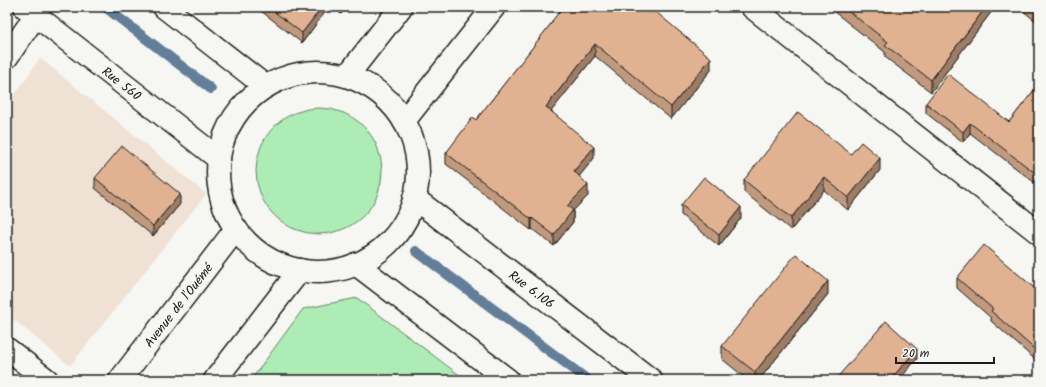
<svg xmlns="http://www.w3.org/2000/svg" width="1046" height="387" font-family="Kalam,sans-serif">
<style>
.built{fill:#efe2d5}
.green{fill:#adecb4;stroke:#648468}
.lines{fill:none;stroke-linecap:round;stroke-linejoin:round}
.stream{stroke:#627e98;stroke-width:10}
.minor-casing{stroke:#1c1c1c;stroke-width:25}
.tertiary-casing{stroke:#1c1c1c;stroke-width:25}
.secondary-casing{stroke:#1c1c1c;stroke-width:25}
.minor{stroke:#f6f6f2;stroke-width:22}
.tertiary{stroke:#f6f6f2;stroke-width:22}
.secondary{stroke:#f6f6f2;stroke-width:22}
.wall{fill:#c1997d;stroke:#1c1c1c}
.shaded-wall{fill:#9d7d66;stroke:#1c1c1c}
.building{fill:#e0b291;stroke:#1c1c1c}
.labels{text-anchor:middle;stroke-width:4;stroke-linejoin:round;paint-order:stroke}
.street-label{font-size:13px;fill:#1c1c1c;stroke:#f6f6f2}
</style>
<rect width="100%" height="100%" fill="#f6f6f2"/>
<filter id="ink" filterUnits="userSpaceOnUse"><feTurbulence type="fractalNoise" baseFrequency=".025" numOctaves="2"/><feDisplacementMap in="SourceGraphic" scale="8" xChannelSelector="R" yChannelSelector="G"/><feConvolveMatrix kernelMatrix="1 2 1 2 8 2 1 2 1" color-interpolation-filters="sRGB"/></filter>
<g filter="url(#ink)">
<!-- built -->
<path class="built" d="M40,58L206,194L70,366L7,314V106Z"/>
<!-- green -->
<g class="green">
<circle cx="319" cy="171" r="63"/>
<path d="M357,298L466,380H251L303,309Z"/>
</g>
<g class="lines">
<!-- stream -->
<g class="stream">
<path d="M105,7L211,89"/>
<path d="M416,251L588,380"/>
</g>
<defs>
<g id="minor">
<path d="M752,7L1039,233"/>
<path d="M7,57L36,15"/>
<path d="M7,349L47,380"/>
</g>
<g id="tertiary">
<path d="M414,198L651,380"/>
<path d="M356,264L508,380"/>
</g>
<g id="secondary">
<path d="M25,7L219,159"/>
<path d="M164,7L265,86"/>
<circle cx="318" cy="172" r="100"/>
<path d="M347,76L401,7"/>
<path d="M404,121L494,7"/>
<path d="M120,380L236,229"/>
<path d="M215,380L300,270"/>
</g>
</defs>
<!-- minor casing -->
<use href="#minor" class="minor-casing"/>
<!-- tertiary casing -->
<use href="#tertiary" class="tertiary-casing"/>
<!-- secondary casing -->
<use href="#secondary" class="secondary-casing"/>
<!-- minor -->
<use href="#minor" class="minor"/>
<!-- tertiary -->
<use href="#tertiary" class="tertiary"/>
<!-- secondary -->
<use href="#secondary" class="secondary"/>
</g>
<!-- wall -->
<g class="wall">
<path d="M256,7H329L302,43Z"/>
<path d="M333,7H346L341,14Z"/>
<path d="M828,7H995L931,92L885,57V52Z"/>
<path d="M1018,7H1039V19L1037,22Z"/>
<path d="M552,21L711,70L671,119L595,56L551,111L594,158L579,176L588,196L573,211V222L554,246L532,229L531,230L446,164V153L476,120L552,23Z"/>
<path d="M1039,84V186L970,133L963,142L926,113V103L1009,122Z"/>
<path d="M851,154L880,170L848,210L824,190L791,230L744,192V180Z"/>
<path d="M95,178L180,204L153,236L95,188Z"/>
<path d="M681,205L741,218L719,246L681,215Z"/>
<path d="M957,278L1039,292V363L991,321V318L957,288Z"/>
<path d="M828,294L759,380H748L722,359V346Z"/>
</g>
<!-- shaded-wall -->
<g class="shaded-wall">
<path d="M322,7H329L302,43V33Z"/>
<path d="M341,7H346L341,14Z"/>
<path d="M986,7H995L931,92V80Z"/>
<path d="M1039,7V19L1037,22V10Z"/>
<path d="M595,44V56L546,118V107Z"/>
<path d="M711,58V70L671,119V107Z"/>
<path d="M970,123V133L963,142V132Z"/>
<path d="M594,147V158L574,183V171Z"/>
<path d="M880,158V170L848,210V198Z"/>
<path d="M824,177V190L791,230V218Z"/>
<path d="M588,185V196L573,211V222L554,246V235L567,206Z"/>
<path d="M180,194V204L153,236V226Z"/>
<path d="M741,207V218L719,246V235Z"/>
<path d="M532,218V229L531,230V219Z"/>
<path d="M828,281V294L759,380H755V372Z"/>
<path d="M917,349V359L899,380H890Z"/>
</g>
<!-- building -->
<g class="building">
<path d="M268,7H322L302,33Z"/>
<path d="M563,7H650L711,58L671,107L595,44L546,107L594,147L574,171L588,185L567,206L573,210L554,235L532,218L531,219L446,153L473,117L476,120L553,21H552Z"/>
<path d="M843,7H986L931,80L885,45L888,42Z"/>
<path d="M1032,7H1039L1037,10Z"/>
<path d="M948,74L1009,122L1039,84V176L970,123L963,132L926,103Z"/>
<path d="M798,112L851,154L861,142L880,158L848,198L824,177L791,218L744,180Z"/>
<path d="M122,146L180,194L153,226L95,178Z"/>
<path d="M704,177L741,207L719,235L681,205Z"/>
<path d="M984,245L1039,292V353L991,311L993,309L957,278Z"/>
<path d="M796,254L828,281L755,372L722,346Z"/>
<path d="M886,321L917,349L890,380H835Z"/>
</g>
</g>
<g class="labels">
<!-- street labels -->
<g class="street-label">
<text transform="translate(122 83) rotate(38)" y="5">Rue 560</text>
<text transform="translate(532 289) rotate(37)" y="5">Rue 6.106</text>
<text transform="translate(178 305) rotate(-52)" y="5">Avenue de l'Ouémé</text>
</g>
</g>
<!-- margin -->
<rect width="1046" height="387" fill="none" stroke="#f6f6f2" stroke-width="24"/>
<rect x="12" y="12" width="1022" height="363" fill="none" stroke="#1c1c1c" stroke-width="1.5" filter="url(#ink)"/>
<!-- scale -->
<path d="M896 357v6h98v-6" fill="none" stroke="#1c1c1c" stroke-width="2"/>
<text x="902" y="357" font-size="12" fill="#1c1c1c" stroke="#f6f6f2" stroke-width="3" paint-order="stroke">20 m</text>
</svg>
